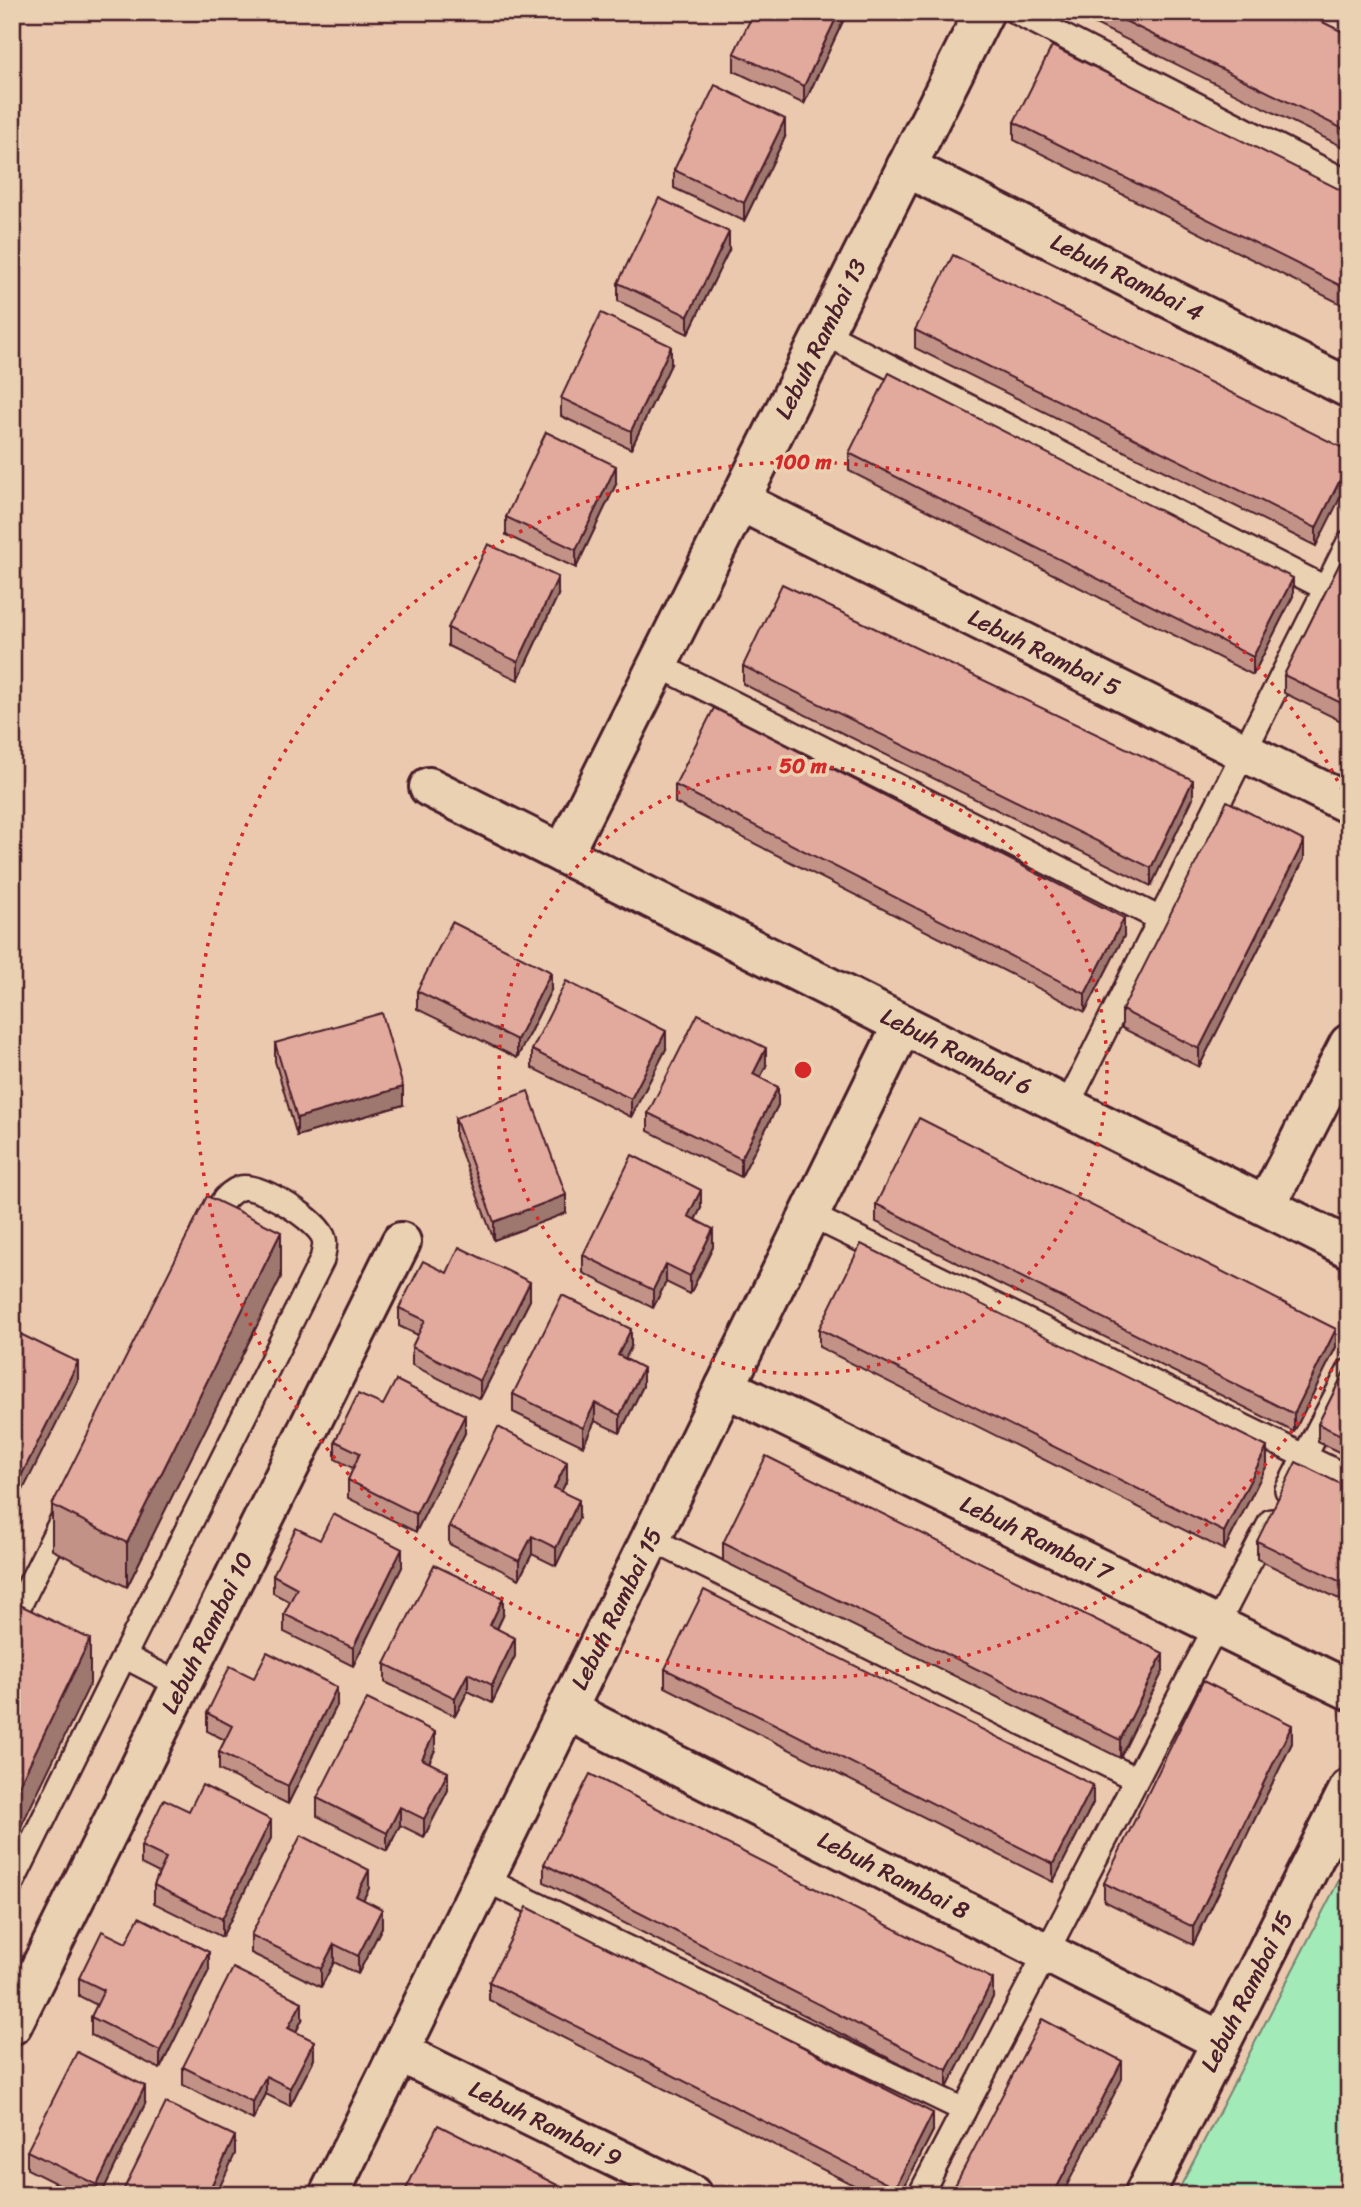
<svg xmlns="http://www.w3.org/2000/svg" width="1361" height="2207" font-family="Sriracha,sans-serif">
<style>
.green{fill:#a2eab8;stroke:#768472;stroke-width:2}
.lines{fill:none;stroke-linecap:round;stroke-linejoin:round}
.lane-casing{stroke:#4a1f2b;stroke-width:28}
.street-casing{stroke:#4a1f2b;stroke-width:44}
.lane{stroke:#e9d1b1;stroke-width:23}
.street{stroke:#e9d1b1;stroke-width:38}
.wall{fill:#c29287;stroke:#4a1f2b;stroke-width:2}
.shaded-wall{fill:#9e776e;stroke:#4a1f2b;stroke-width:2}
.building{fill:#e2aa9d;stroke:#4a1f2b;stroke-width:2}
.ring{fill:none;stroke:#d62828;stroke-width:3.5;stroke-dasharray:3.5 7}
.labels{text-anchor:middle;stroke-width:7;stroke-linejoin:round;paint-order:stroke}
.street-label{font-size:24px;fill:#4a1f2b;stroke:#e9d1b1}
.centre{fill:#d62828;stroke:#e9d1b1;stroke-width:3.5}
.ring-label{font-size:21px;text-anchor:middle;font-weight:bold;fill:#d62828;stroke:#e9d1b1;stroke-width:7;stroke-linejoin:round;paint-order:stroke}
</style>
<rect width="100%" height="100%" fill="#ebc9ae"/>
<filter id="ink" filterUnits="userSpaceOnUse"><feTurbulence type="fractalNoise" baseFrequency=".0143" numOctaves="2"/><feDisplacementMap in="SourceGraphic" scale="14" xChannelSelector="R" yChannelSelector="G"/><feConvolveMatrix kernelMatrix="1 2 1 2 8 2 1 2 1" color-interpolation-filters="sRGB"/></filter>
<g filter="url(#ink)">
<!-- green -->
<path class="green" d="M1349,1861V2195H1176Z"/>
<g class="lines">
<defs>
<g id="lane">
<path d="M1016,12L1349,183"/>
<path d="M824,333L1325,588"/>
<path d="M658,665L1160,919"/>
<path d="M1067,1106L1349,542"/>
<path d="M810,1215L1349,1478"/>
<path d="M1287,1490L1349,1371"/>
<path d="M651,1539L1136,1779"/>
<path d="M12,1620L65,1514"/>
<path d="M182,1686L124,1656L322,1260C323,1254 326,1245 324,1239C319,1220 258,1183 240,1188C223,1194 214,1215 207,1230"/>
<path d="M484,1879L964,2110"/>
<path d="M12,1883L124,1656"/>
<path d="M920,2195L1271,1521"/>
</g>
<g id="street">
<path id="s1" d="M906,167L1349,388"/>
<path id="s2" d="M740,501L1349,804"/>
<path id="s3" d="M429,787L1349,1248"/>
<path id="s4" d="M563,854L984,12"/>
<path d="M1266,1206L1349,1044"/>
<path id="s5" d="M725,1387L1349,1690"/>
<path id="s6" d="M567,1710L1221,2041"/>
<path id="s7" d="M12,2025L401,1242"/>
<path id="s8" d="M399,2052L692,2195"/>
<path id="s9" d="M329,2195L903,1024"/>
<path id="s10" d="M1144,2195L1349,1789"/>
</g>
</defs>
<!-- lane casing -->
<use href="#lane" class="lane-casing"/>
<!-- street casing -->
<use href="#street" class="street-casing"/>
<!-- lane -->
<use href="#lane" class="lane"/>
<!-- street -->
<use href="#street" class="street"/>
</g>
<!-- wall -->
<g class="wall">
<path d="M844,12V19L804,104L734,71V53Z"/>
<path d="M1077,12H1302L1349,35V150L1077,15Z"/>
<path d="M1014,122L1349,194V308L1014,140Z"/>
<path d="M785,137L744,221L674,188V170Z"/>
<path d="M729,250L688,334L618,301V283Z"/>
<path d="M915,330L1349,451L1316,546L915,348Z"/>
<path d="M671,364L631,449L561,416V398Z"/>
<path d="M849,453L1293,596L1253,675L849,471Z"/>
<path d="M616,484L576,568L506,535V517Z"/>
<path d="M1349,545V725L1284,693V675Z"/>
<path d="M558,595L518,680L448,646V628Z"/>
<path d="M743,666L1193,798L1151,886L743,684Z"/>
<path d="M675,785L1124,936L1085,1012L675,803Z"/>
<path d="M1304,859L1199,1067L1122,1028V1010Z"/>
<path d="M551,990L517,1058L417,1009V991Z"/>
<path d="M275,1043L403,1105L297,1136L275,1061Z"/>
<path d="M666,1049L631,1117L532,1068V1050Z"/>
<path d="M766,1066L760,1078L778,1105L741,1177L648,1131V1113Z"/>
<path d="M455,1118L566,1213L494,1240L455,1136Z"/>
<path d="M876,1204L1336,1347L1294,1432L876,1222Z"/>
<path d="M701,1208L695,1220L713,1247L690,1294L666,1282L653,1308L583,1273V1255Z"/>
<path d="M447,1273L530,1300L480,1399L412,1365V1347L418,1335L399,1326V1308Z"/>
<path d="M281,1277L127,1587L52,1550V1505Z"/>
<path d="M819,1329L1267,1465L1224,1550L819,1347Z"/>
<path d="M631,1347L625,1359L643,1386L620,1433L595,1421L583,1446L513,1412V1394Z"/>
<path d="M1349,1362V1457L1318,1442V1424Z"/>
<path d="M383,1405L465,1433L416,1532L348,1498V1480L353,1468L335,1459V1441Z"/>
<path d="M567,1480L561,1492L579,1518L556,1566L532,1554L519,1579L449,1544V1526Z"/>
<path d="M1349,1488V1604L1257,1559V1541Z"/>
<path d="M320,1540L402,1567L353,1666L284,1632V1614L290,1602L273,1593V1575Z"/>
<path d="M723,1543L1163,1671L1120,1758L723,1561Z"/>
<path d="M503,1616L497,1629L515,1656L492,1703L468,1691L455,1716L385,1682V1664Z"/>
<path d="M665,1669L1093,1803L1053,1882L665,1687Z"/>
<path d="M254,1678L337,1705L288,1804L219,1770V1752L225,1740L207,1731V1713Z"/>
<path d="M1292,1743L1193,1945L1104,1901V1883Z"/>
<path d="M435,1750L429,1763L448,1790L424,1837L400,1825L387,1851L317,1816V1798Z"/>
<path d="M189,1811L271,1838L222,1937L154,1903V1885L159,1873L141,1864V1846Z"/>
<path d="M544,1864L993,1997L947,2088L544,1882Z"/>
<path d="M369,1888L363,1900L382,1927L358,1974L334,1962L321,1987L251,1953V1935Z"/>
<path d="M126,1943L209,1970L160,2069L91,2035V2017L97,2005L79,1996V1978Z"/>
<path d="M489,1982L933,2131L900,2195H873L489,2000Z"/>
<path d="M302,2020L296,2032L314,2059L290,2106L266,2094L253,2120L183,2085V2067Z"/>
<path d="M145,2104L101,2195H79L27,2169V2151Z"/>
</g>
<!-- shaded-wall -->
<g class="shaded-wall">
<path d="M839,12H844V19L804,104V86Z"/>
<path d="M785,119V137L744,221V203Z"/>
<path d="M729,232V250L688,334V316Z"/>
<path d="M671,346V364L631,449V431Z"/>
<path d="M1349,462V480L1316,546V528Z"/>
<path d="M616,466V484L576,568V550Z"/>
<path d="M558,577V595L518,680V662Z"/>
<path d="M1293,578V596L1253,675V657Z"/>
<path d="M1193,780V798L1151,886V868Z"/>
<path d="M1304,841V859L1199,1067V1049Z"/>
<path d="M1124,918V936L1085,1012V994Z"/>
<path d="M551,972V990L517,1058V1040Z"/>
<path d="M666,1031V1049L631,1117V1099Z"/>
<path d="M766,1048V1066L753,1092V1074Z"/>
<path d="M403,1087V1105L297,1136V1118Z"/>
<path d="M778,1087V1105L741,1177V1159Z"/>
<path d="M701,1190V1208L688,1234V1216Z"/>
<path d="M566,1195V1213L494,1240V1222Z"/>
<path d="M713,1229V1247L690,1294V1276Z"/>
<path d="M281,1232V1277L127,1587V1543Z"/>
<path d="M666,1264V1282L653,1308V1290Z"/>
<path d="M530,1282V1300L480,1399V1381Z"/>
<path d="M631,1329V1347L618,1373V1355Z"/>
<path d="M1336,1329V1347L1294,1432V1414Z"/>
<path d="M78,1362V1380L12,1512V1494Z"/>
<path d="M643,1368V1386L620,1433V1415Z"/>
<path d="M595,1403V1421L583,1446V1428Z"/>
<path d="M465,1415V1433L416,1532V1514Z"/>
<path d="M1267,1447V1465L1224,1550V1532Z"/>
<path d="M567,1462V1480L554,1506V1488Z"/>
<path d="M579,1500V1518L556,1566V1548Z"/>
<path d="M532,1536V1554L519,1579V1561Z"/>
<path d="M402,1549V1567L353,1666V1648Z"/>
<path d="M503,1598V1616L490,1643V1625Z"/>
<path d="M515,1638V1656L492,1703V1685Z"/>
<path d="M90,1639V1684L12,1845V1800Z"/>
<path d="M1163,1653V1671L1120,1758V1740Z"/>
<path d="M468,1673V1691L455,1716V1698Z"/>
<path d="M337,1687V1705L288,1804V1786Z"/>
<path d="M1292,1725V1743L1193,1945V1927Z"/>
<path d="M435,1732V1750L422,1777V1759Z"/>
<path d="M448,1772V1790L424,1837V1819Z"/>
<path d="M1093,1785V1803L1053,1882V1864Z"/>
<path d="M400,1807V1825L387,1851V1833Z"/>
<path d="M271,1820V1838L222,1937V1919Z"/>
<path d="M369,1870V1888L356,1914V1896Z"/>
<path d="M382,1909V1927L358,1974V1956Z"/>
<path d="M334,1944V1962L321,1987V1969Z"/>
<path d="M209,1952V1970L160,2069V2051Z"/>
<path d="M993,1979V1997L947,2088V2070Z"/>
<path d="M302,2002V2020L288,2046V2028Z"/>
<path d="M314,2041V2059L290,2106V2088Z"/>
<path d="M1122,2061V2079L1062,2195H1053Z"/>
<path d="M266,2076V2094L253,2120V2102Z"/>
<path d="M145,2086V2104L101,2195H97V2185Z"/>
<path d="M933,2113V2131L900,2195H895V2188Z"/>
<path d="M235,2136V2154L216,2195H207Z"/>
</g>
<!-- building -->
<g class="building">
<path d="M754,12H839L804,86L734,53Z"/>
<path d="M1107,12H1302L1349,35V132Z"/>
<path d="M1052,46L1349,194V290L1014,122Z"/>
<path d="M715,85L785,119L744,203L674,170Z"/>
<path d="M659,198L729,232L688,316L618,283Z"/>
<path d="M953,255L1349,451V462L1316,528L915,330Z"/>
<path d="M601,313L671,346L631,431L561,398Z"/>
<path d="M889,373L1293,578L1253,657L849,453Z"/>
<path d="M546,432L616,466L576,550L506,517Z"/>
<path d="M488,544L558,577L518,662L448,628Z"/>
<path d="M1349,545V707L1284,675Z"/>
<path d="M782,584L1193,780L1151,868L743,666Z"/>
<path d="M714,708L1124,918L1085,994L675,785Z"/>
<path d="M1227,801L1304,841L1199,1049L1122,1010Z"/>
<path d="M452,922L551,972L517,1040L417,991Z"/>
<path d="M566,981L666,1031L631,1099L532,1050Z"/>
<path d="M382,1013L403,1087L297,1118L275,1043Z"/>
<path d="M698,1014L766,1048L753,1074L778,1087L741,1159L648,1113Z"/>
<path d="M528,1091L566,1195L494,1222L455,1118Z"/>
<path d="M919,1118L1336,1329L1294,1414L876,1204Z"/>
<path d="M632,1155L701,1190L688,1216L713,1229L690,1276L666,1264L653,1290L583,1255Z"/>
<path d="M207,1196L281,1232L127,1543L52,1505Z"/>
<path d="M861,1244L1267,1447L1224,1532L819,1329Z"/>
<path d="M459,1247L530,1282L480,1381L412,1347L425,1320L399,1308L423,1261L447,1273Z"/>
<path d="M562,1295L631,1329L618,1355L643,1368L620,1415L595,1403L583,1428L513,1394Z"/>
<path d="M12,1330L78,1362L12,1494Z"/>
<path d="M1349,1362V1439L1318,1424Z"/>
<path d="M396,1380L465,1415L416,1514L348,1480L360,1453L335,1441L358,1394L383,1405Z"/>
<path d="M498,1427L567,1462L554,1488L579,1500L556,1548L532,1536L519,1561L449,1526Z"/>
<path d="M766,1456L1163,1653L1120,1740L723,1543Z"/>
<path d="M1296,1462L1349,1488V1586L1257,1541Z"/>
<path d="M333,1514L402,1549L353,1648L284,1614L297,1588L273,1575L296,1528L320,1540Z"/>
<path d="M434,1565L503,1598L490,1625L515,1638L492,1685L468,1673L455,1698L385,1664Z"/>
<path d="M704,1590L1093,1785L1053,1864L665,1669Z"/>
<path d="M14,1602L90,1639L12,1800V1605Z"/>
<path d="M267,1652L337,1687L288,1786L219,1752L232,1726L207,1713L230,1666L254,1678Z"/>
<path d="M1203,1681L1292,1725L1193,1927L1104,1883Z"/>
<path d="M367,1699L435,1732L422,1759L448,1772L424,1819L400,1807L387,1833L317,1798Z"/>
<path d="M590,1774L993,1979L947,2070L544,1864Z"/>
<path d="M202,1785L271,1820L222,1919L154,1885L166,1858L141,1846L164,1799L189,1811Z"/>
<path d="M301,1835L369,1870L356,1896L382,1909L358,1956L334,1944L321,1969L251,1935Z"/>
<path d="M527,1907L933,2113L895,2188L489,1982Z"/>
<path d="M139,1917L209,1952L160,2051L91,2017L104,1990L79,1978L102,1931L126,1943Z"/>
<path d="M233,1968L302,2002L288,2028L314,2041L290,2088L266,2076L253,2102L183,2067Z"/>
<path d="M1042,2019L1122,2061L1053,2195H950Z"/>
<path d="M77,2052L145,2086L97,2185L27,2151Z"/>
<path d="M166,2103L235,2136L207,2195H121Z"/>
<path d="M438,2125L577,2195H403Z"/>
</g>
</g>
<!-- distance rings -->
<g class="ring">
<circle cx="803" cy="1070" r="304"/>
<path d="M1347 1341A608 608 0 1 1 1347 799"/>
</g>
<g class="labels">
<!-- street labels -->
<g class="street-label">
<text dy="8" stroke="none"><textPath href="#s1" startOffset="247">Lebuh Rambai 4</textPath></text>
<text dy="8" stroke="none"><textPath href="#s4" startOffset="576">Lebuh Rambai 13</textPath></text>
<text dy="8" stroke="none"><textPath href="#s2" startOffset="340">Lebuh Rambai 5</textPath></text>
<text dy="8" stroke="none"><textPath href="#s3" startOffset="590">Lebuh Rambai 6</textPath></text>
<text dy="8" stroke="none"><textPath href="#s5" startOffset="346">Lebuh Rambai 7</textPath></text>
<text dy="8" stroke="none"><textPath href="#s9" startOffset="653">Lebuh Rambai 15</textPath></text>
<text dy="8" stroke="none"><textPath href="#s7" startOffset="438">Lebuh Rambai 10</textPath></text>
<text dy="8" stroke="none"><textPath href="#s6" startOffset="366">Lebuh Rambai 8</textPath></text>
<text dy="8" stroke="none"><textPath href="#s10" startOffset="228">Lebuh Rambai 15</textPath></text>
<text dy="8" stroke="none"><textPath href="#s8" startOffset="163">Lebuh Rambai 9</textPath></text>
</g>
</g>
<circle cx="803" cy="1070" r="10" class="centre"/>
<g class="ring-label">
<text x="803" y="469">100 m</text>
<text x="803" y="773">50 m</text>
</g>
<!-- margin -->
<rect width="1361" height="2207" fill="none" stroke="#e9d1b1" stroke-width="42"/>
<rect x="21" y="21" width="1319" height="2165" fill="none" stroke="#4a1f2b" stroke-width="2.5" filter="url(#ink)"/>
</svg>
